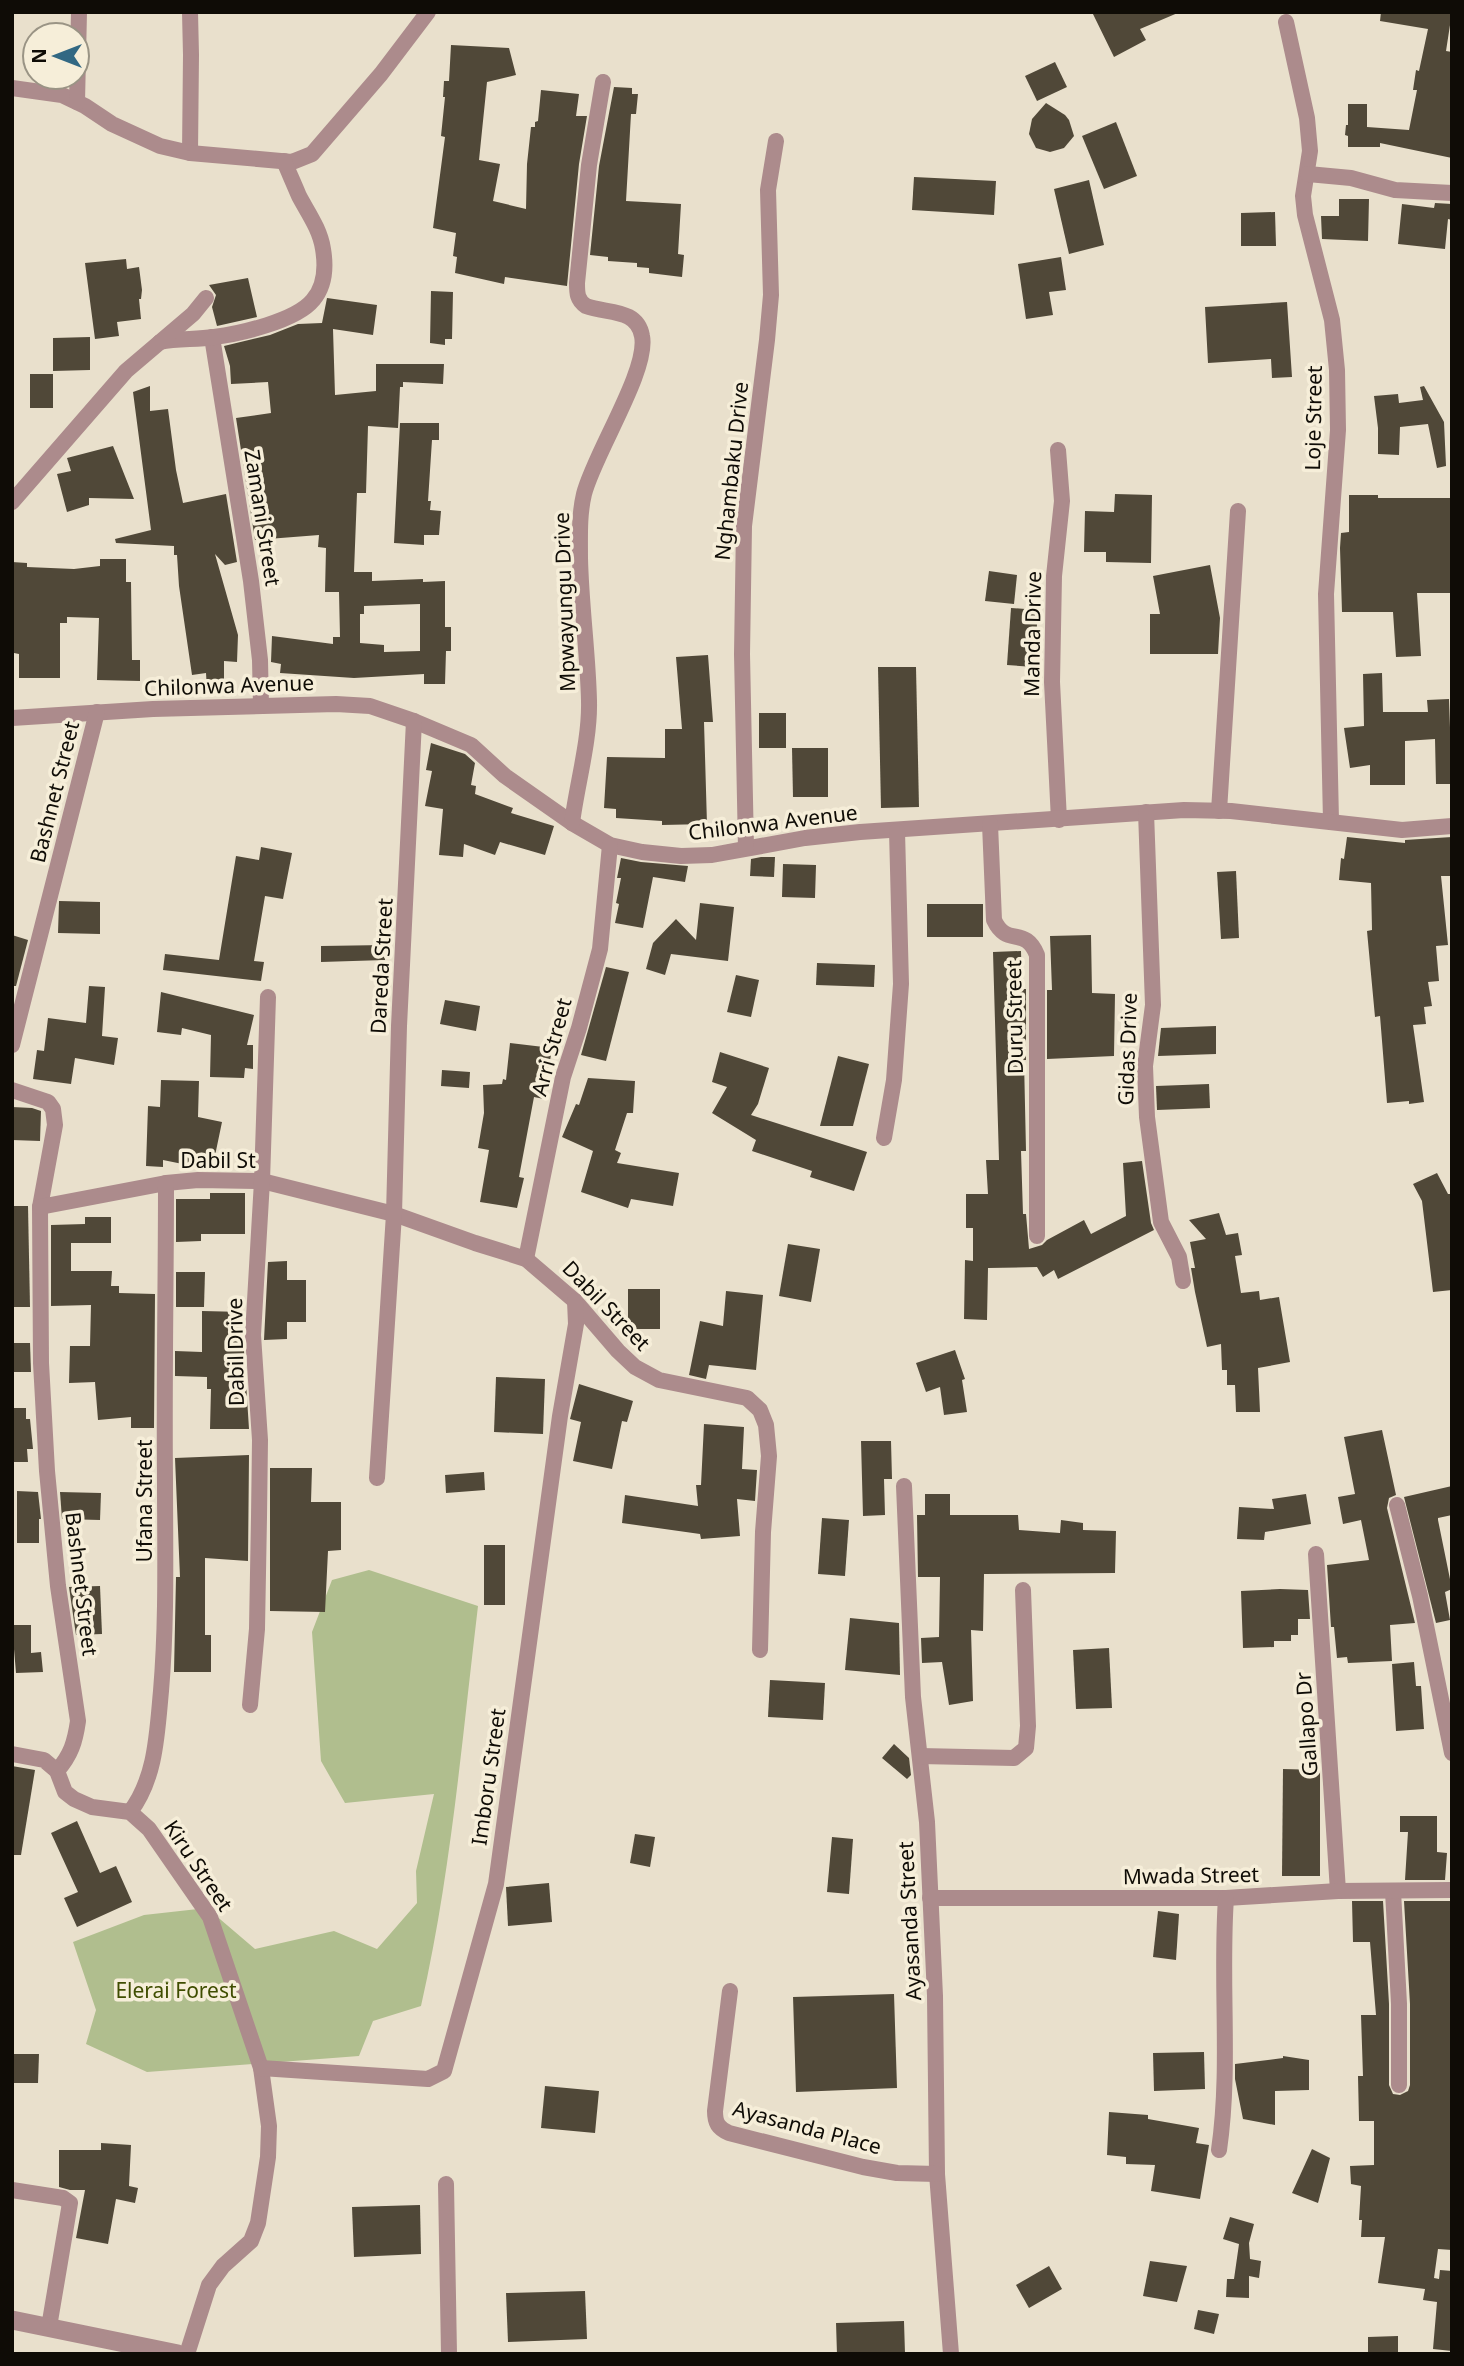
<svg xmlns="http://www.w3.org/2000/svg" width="1464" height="2366" font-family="'Noto Sans',sans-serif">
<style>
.green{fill:#b0be8e}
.building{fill:#504838;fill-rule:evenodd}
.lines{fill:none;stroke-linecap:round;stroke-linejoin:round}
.minor{stroke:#ac8b8c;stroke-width:16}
.tertiary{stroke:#ac8b8c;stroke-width:19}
.labels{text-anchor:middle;stroke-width:7;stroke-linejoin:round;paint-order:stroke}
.street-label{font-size:21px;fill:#0f0c06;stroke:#f6eed9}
.park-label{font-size:21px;fill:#3f4d00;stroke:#f6eed9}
</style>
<rect width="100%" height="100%" fill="#e9e0cc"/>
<!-- green -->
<path class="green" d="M369,1570L478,1606C462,1739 451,1874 421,2006L373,2021L359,2056L147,2072L86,2044L96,2010L73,1942L144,1915L207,1908L255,1949L334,1931L377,1949L417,1903L416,1871L434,1794L345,1803L321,1761L312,1632L332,1580Z"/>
<!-- building -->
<g class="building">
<path d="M1092,12H1180L1140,29L1146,40L1114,57Z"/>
<path d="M1381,12H1452L1446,51L1452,52V158L1380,143V147H1348V136L1345,135L1346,125H1348V104H1367V127L1409,130L1417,90H1413L1416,70L1419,71L1428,29L1380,21Z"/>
<path d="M451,45L509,48L516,75L487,82L479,160L500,164L493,201L526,209L527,164L531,127H535V122L538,121L541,90L579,94L576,116H587L579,164L567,286L505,277L504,284L455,273L457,257L453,256L456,233L433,228L445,137L441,136L445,97H443L444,81H449Z"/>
<path d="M1055,62L1067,87L1037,101L1025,76Z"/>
<path d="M614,87L632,88V94H638L636,114H631L626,201L681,204L678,254L684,255L682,277L649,273V268L637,267V263L608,261V257L590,255L599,166Z"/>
<path d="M1046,103L1065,115L1069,120L1074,136L1064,148L1050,152L1036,148L1029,134L1032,119Z"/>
<path d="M1116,122L1137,176L1104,189L1082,136Z"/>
<path d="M914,177L996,181L994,215L912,210Z"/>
<path d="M1089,180L1104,245L1069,254L1054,189Z"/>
<path d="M1339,199H1369L1368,241L1322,239L1321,216H1339Z"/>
<path d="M1435,203L1452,204V220L1448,219L1445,249L1398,244L1402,204L1434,208Z"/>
<path d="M1275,212L1276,246H1241V213Z"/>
<path d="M1061,257L1066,290L1049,292L1053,315L1026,319L1018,264Z"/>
<path d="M126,259L127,269L139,267L142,290L141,299H139L141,319L117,322L119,336L95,339L85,263Z"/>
<path d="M248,278L257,317L217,326L212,307L216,295L209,285Z"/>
<path d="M431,291L453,292L452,339H445V345L430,343Z"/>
<path d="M327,298L377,305L373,335L333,329L335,395L376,391V364H444L443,384L403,382V387H400L398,428L368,426L366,493H357L354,572H372V581L423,579V582L445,581V627H451V651H446L445,684H424V674L354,678L280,673L281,664L271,662L272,636L333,644V637H340L339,592H325L326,548L318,547L319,535L255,540L236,418L271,413L268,382L231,384L230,366L224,346L270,335L298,324L322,323ZM420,604V651L384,652V645L360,643V614H364V606Z"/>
<path d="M1287,302L1292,377L1272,378L1271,359L1208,363L1205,307Z"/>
<path d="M90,337V370L53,371V338Z"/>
<rect x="30" y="374" width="23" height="34"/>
<path d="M150,386V411L168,409L176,470L183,503L226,494L237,562L225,565L215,554L238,635L237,662L224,661V689L207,690L206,673L192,675L179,586L177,555H174V546L116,543L115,539L151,530L133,392Z"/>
<path d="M1424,386L1444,422L1446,466L1437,468L1428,424L1400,427L1399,455L1378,454V428L1374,396L1398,394L1399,403L1423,400L1420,387Z"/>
<path d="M400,423H439V440H432L428,501H431L430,510L441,511L439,535H424V545L394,543Z"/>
<path d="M113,446L134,499L89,498V505L67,512L57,474L71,471L67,458Z"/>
<path d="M1115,494L1152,495L1151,563L1106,562V552H1084L1085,511L1114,512Z"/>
<path d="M1349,495H1378V498H1452V593H1417L1421,656L1396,657L1393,612H1342L1340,548L1341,533L1349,532Z"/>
<path d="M100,559H126V582H131L132,660H140V681L97,680L99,618L67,617V623H60V678H19V654L14,653L12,647V562L27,563V567L74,569L100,566Z"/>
<path d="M1210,565L1220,618L1218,654H1150V614H1160L1153,576Z"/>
<path d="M989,571L1017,575L1014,604L985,601Z"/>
<path d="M1011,608L1038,610L1034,667L1007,665Z"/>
<path d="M708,655L713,722H704L707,824L662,825V821L616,818V809L604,808L607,757L665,758V729H682L676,657Z"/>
<path d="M878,667H916L919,807L881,808Z"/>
<path d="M1382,673L1383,712H1428L1427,700L1449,699L1452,784H1436L1435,739L1405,741V785H1370V765L1350,768L1344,728L1364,726L1363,674Z"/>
<rect x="759" y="713" width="27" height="35"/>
<path d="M431,743L465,754L475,763L471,785L476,786L475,794L513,808L511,813L554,826L545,855L500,842L495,855L464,844L463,857L439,855L443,809L425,806L432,771L426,770Z"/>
<path d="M792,748H828V797H793Z"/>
<path d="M1347,837L1405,843V840L1452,837V876H1441L1448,945L1436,946L1439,981L1428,982L1432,1006L1424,1007L1426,1024L1413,1025L1424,1102L1409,1104V1101L1387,1103L1380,1016L1375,1017L1367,931L1372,930L1371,883L1339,880L1341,858L1344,859Z"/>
<path d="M261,847L292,853L283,899L265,896L254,961L264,962L261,981L163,970L165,954L219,960L236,856L259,860Z"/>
<path d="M761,857H775L774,877L750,876L751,859Z"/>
<path d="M621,858L641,862L688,866L685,882L653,877L643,928L615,923L619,904L616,903L621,878H617Z"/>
<path d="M783,864L816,865L815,898L782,897Z"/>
<path d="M1236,871L1239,938L1221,939L1217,872Z"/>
<path d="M59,901L100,902V934L58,933Z"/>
<path d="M700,903L734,907L728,961L671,954L665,975L646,969L653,943L676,919L696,940Z"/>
<rect x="927" y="904" width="56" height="33"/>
<path d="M12,935L28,940L16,986H12Z"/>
<path d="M1091,935L1092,993L1115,994L1114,1056L1047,1059V990H1052L1050,936Z"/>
<path d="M385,945V960L321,962V946Z"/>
<path d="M1021,951L1022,989H1026V1060H1024L1026,1151H1021L1023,1214H1026L1029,1249L1042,1245L1047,1240L1084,1220L1091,1234L1126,1216L1123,1163L1142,1161L1151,1223L1154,1230L1058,1279L1054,1270L1043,1277L1037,1267L988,1268L987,1320L964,1319L965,1260L973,1261V1228H966V1194H988L986,1160H999L993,952Z"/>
<path d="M817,963L875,965L874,987L816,985Z"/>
<path d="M606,967L629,972L606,1061L581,1055Z"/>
<path d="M736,975L759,980L751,1017L727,1012Z"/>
<path d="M89,986L105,987L102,1036L118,1038L114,1065L75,1058L71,1084L33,1079L37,1050L44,1051L48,1018L86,1023Z"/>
<path d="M161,992L254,1015L247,1045H253V1069L245,1068L244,1078L210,1077L211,1035L182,1028L181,1035L157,1032Z"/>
<path d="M445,1000L480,1006L476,1031L440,1024Z"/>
<path d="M1216,1026V1054L1158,1056L1161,1028Z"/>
<path d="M510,1043L552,1048L544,1099L534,1097L519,1177L524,1178L517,1208L480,1202L489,1150L478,1148L484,1113L483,1085L502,1084L503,1079L506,1080Z"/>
<path d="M720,1052L769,1068L758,1104L751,1115L867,1152L854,1191L810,1177L812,1171L752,1151L756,1140L712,1113L727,1087L712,1082Z"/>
<path d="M838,1056L869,1064L853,1126H820Z"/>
<path d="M442,1070L470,1072L469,1088L441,1086Z"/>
<path d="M588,1078L635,1081L633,1113H627L615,1150L621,1153L617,1163L679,1173L673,1206L631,1199L628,1208L581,1192L593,1151L562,1137L576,1104L579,1105Z"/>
<path d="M161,1080L199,1081L198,1117L222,1122L212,1170L163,1160V1167L146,1166L148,1106L160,1107Z"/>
<path d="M1209,1084L1210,1108L1157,1110L1156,1086Z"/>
<path d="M12,1107L32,1108L41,1111L40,1141L12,1140Z"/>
<path d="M1437,1173L1448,1194H1452V1290L1433,1292L1422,1201L1413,1184Z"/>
<path d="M210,1193H245V1234H201V1241L176,1242V1199H210Z"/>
<path d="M12,1206H28L30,1307H12Z"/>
<path d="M1219,1213L1226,1235L1238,1233L1242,1255L1235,1256L1241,1293L1259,1291L1260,1300L1279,1297L1290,1362L1258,1368L1260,1412H1236L1235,1385H1227V1370H1222L1221,1344L1207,1347L1195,1292L1191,1268H1195L1190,1242L1206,1239L1189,1220Z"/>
<path d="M85,1217H111V1243H71V1271H112L111,1286H119V1293L155,1294L154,1428H131V1417L98,1420L95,1382L69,1383L70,1346H90L91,1305L51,1306V1225L85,1224Z"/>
<path d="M788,1244L820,1249L811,1302L779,1296Z"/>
<path d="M287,1261V1280H306V1322H287V1339L264,1340L268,1262Z"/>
<path d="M176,1272H205L204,1307H176Z"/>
<rect x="628" y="1289" width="32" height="40"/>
<path d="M726,1291L763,1295L756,1370L709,1365L706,1379L689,1375L700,1321L723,1326Z"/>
<path d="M202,1311L244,1312L243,1336L249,1429H210L211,1389H207V1377L175,1376V1351L202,1352Z"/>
<path d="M12,1343H30L31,1372H12Z"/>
<path d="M955,1350L965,1379L962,1380L967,1412L944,1415L940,1387L926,1392L916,1363Z"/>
<path d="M496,1377L545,1379L543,1434L494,1432Z"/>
<path d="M579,1384L633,1401L627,1422L622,1421L612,1469L573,1461L581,1422L570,1419Z"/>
<path d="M12,1408H26V1419H30L33,1449H27L28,1462H12Z"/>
<path d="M704,1424L744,1427L742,1469L757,1470L755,1501L737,1499L740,1536L701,1539L700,1534L622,1523L625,1495L698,1506L696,1485H701Z"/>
<path d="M1382,1430L1396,1495L1389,1498L1387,1508L1415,1623L1390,1625L1392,1661L1348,1663L1347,1657L1337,1658L1334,1627H1331L1327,1565L1369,1560L1361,1520L1343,1524L1338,1497L1355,1494L1344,1437Z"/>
<path d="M861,1441H891L892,1479H884L885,1515L863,1516Z"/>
<path d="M249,1455L248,1561L205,1558V1635H211V1672H174L176,1577H180L175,1458Z"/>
<path d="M270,1468H312L311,1502H341V1550L328,1551L325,1612L270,1611Z"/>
<path d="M484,1472L485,1490L446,1493L445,1475Z"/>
<path d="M1452,1486V1515L1438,1518V1520L1452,1589L1445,1592L1450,1620L1436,1623L1404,1497Z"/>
<path d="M17,1491L38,1492L41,1519H39V1543H17Z"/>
<path d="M60,1492L101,1493L100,1520L62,1519Z"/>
<path d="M925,1494H950V1515H1018L1019,1530L1060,1533L1061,1520L1083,1523V1530L1116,1531L1115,1573L984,1574L983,1631L971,1630L973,1701L949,1705L942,1662L922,1663L921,1638L939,1637L940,1577H918L917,1515H925Z"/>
<path d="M1306,1494L1311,1524L1265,1532L1264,1540L1237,1539L1239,1507L1274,1509L1272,1499Z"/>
<path d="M822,1518L849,1520L845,1576L818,1574Z"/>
<rect x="484" y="1545" width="21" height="60"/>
<path d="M100,1586L102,1634L76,1635L69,1587Z"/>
<path d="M1280,1589L1308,1590L1310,1619H1298V1635H1291V1641H1274V1647L1243,1648L1241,1591Z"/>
<path d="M850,1618L899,1623L900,1675L845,1670Z"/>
<path d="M12,1625H31V1653L41,1652L43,1672L16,1673Z"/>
<path d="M1109,1648L1112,1708L1076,1709L1073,1650Z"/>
<path d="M1414,1662L1416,1686H1421L1424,1729L1396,1731L1392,1664Z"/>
<path d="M770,1680L825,1683L823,1720L768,1717Z"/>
<path d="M894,1744L909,1758L911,1775L907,1779L882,1758Z"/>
<path d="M12,1766L35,1770L21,1855H12Z"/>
<path d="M1283,1769L1320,1770V1876H1282Z"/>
<path d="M1400,1816H1437V1852L1447,1853L1445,1880H1405L1408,1832H1400Z"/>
<path d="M77,1821L100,1873L116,1866L132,1902L77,1927L64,1898L78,1892L51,1833Z"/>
<path d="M635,1834L655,1837L650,1867L630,1863Z"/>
<path d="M832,1837L853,1839L849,1894L827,1892Z"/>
<path d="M549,1883L552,1922L508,1926L506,1887Z"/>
<path d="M1352,1901H1383L1389,2004V2085L1393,2094L1400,2095L1408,2091L1410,2085V2004L1404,1901H1451L1452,2250L1438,2249L1434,2278L1439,2279L1440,2270L1452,2271V2351L1433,2349L1437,2302L1423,2300L1425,2289L1378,2283L1385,2237H1361L1362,2220H1359L1361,2186L1351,2184L1350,2166L1374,2165V2121H1359L1358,2076H1363L1361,2015H1376L1370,1942H1353Z"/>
<path d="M1158,1911L1179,1914L1176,1960L1153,1957Z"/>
<path d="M894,1994L897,2088L796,2092L793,1997Z"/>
<path d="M1204,2052L1205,2089L1154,2091L1153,2053Z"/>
<path d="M12,2054H39L38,2083H12Z"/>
<path d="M1283,2056L1309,2060V2090L1275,2091V2125L1243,2119L1235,2079V2064L1283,2058Z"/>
<path d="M545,2086L599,2091L595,2133L541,2128Z"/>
<path d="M1109,2112L1148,2115V2119L1199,2128L1196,2143L1209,2145L1200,2199L1151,2191L1155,2165L1126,2164V2157L1107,2155Z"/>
<path d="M101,2143L131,2145L129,2186L138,2188L135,2203L116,2199L108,2244L76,2238L85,2190H70L59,2187V2150H101Z"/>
<path d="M1312,2149L1330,2158L1318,2203L1292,2193Z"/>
<path d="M420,2205L421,2254L354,2257L352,2207Z"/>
<path d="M1230,2217L1254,2224L1249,2243L1250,2259L1261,2261L1259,2278L1249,2276V2298L1226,2297L1227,2279H1234L1239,2244L1223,2239Z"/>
<path d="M1150,2261L1187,2266L1177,2302L1143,2296Z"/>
<path d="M1049,2266L1062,2289L1029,2308L1016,2285Z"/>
<path d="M585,2291L587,2339L508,2342L506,2293Z"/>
<path d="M1198,2310L1219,2314L1214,2334L1194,2329Z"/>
<path d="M904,2321L905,2354H837L836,2323Z"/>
<path d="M1398,2336V2354H1368V2337Z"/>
</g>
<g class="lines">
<!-- minor -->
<g class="minor">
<path d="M190,12L191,55L190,153"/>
<path d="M1286,22L1307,118L1310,151L1303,196L1305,215L1332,320L1337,370L1338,430L1326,594L1331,821"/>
<path d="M12,88L62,95L85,106L112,124L160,146L190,153L292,162L312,154L381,74L428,12"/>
<path d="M77,102L79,12"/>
<path d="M1308,174L1351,178L1395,190L1452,193"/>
<path d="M212,337L251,581L260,660L261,706"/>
<path d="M160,342C178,338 196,340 214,337C239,334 296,321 313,300C325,286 326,267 323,249C320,229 308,213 299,196C294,184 289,173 284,161"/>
<path d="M1058,450L1062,501L1054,576L1052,682L1059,820"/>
<path d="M12,502L126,371L193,314L206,298"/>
<path d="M12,718L153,709L336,704L370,706L414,721L471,745L505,776L572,823L610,845L642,852L681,856L712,855L805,838L860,832L1184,810L1231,811L1402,830L1452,826"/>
<path d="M1219,811L1238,511"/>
<path d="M1146,812L1153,1005L1145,1066L1147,1117L1161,1222L1179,1257L1183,1281"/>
<path d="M572,823C577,784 590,740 589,701C588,654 581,606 580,558C580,536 579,515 584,494C594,454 649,370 642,336C637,308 607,314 586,306C577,300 577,293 577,283L589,165L603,82"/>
<path d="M990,824L994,920C1007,948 1025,925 1037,955V1236"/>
<path d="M746,848L742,654L744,526L767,340L771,295L768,190L776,141"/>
<path d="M12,1045L97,712"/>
<path d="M12,1090L48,1102L53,1109L55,1125L40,1207L41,1363L47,1471L58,1586L78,1721C75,1742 71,1755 57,1771"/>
<path d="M884,1138L894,1080L901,984L897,831"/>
<path d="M40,1207L166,1183L198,1180L262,1181L394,1214L475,1243L526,1259L575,1301L618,1351L635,1367L659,1380L747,1398L760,1410L766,1425L769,1456L763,1532L760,1650"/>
<path d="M526,1259L563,1077L579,1028L600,949L610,845"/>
<path d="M377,1478L394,1214L399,1026L414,721"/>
<path d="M904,1486L913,1697L927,1822L935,1996L937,2174L951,2354"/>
<path d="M1397,1505L1420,1596L1452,1753"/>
<path d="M1316,1554L1338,1891"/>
<path d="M250,1705L257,1629L259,1517L260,1440L253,1335L262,1181L268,997"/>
<path d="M12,1754L44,1760L57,1771L65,1792L74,1799L92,1807L130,1812L149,1829L210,1917L261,2068L269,2126L268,2157L258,2223L251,2241L223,2266L209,2285L187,2354"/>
<path d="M920,1756L1014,1758L1026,1748L1028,1726L1023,1590"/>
<path d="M130,1812C156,1778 157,1733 161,1691C167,1620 165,1550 165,1479C164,1381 166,1282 166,1183"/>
<path d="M1393,1891L1399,2004V2085"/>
<path d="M930,1898H1226L1338,1891L1452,1890"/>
<path d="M730,1991L715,2111C715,2123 718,2128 729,2133L863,2167L897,2173L937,2174"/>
<path d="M261,2068L428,2079L444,2071L496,1884L560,1416L576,1324L575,1301"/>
<path d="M1219,2150C1231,2067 1220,1982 1226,1898"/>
<path d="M446,2184L449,2354"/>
<path d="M12,2190L63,2198L70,2203L49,2327"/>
</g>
<!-- tertiary -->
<path class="tertiary" d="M12,2320L178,2354"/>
</g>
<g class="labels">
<!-- street labels -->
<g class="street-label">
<text transform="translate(1314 418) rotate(-89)" y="7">Loje Street</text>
<text transform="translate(732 471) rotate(-84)" y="7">Nghambaku Drive</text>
<text transform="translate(262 518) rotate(81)" y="7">Zamani Street</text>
<text transform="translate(565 602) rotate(-92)" y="7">Mpwayungu Drive</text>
<text transform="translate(1033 634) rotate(-89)" y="7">Manda Drive</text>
<text transform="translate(229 686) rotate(-2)" y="7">Chilonwa Avenue</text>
<text transform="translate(55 792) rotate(-76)" y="7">Bashnet Street</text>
<text transform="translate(773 823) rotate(-7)" y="7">Chilonwa Avenue</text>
<text transform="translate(382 966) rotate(-87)" y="7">Dareda Street</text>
<text transform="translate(1015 1017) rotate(-91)" y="7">Duru Street</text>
<text transform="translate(552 1047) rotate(-75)" y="7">Arri Street</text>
<text transform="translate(1128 1049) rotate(-88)" y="7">Gidas Drive</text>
<text x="218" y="1168">Dabil St</text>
<text transform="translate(606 1306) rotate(46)" y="7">Dabil Street</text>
<text transform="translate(236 1352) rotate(-91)" y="7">Dabil Drive</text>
<text transform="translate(145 1501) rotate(-90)" y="7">Ufana Street</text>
<text transform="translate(81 1584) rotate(83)" y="7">Bashnet Street</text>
<text transform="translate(1307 1724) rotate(-94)" y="7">Gallapo Dr</text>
<text transform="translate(489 1777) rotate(-82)" y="7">Imboru Street</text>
<text transform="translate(198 1866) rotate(56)" y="7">Kiru Street</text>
<text transform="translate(1191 1876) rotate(-1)" y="7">Mwada Street</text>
<text transform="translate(910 1921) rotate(-93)" y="7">Ayasanda Street</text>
<text transform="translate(807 2128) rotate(15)" y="7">Ayasanda Place</text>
</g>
<!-- park labels -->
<g class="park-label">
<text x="176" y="1998">Elerai Forest</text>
</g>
</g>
<!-- border -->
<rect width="1464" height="2366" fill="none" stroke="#0f0c06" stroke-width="28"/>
<!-- north arrow -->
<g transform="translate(56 56) rotate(270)"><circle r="33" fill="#f6eed9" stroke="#9a9485" stroke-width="2"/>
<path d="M0-5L12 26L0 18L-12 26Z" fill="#326883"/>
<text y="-10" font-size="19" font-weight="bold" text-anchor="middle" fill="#0f0c06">N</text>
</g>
</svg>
